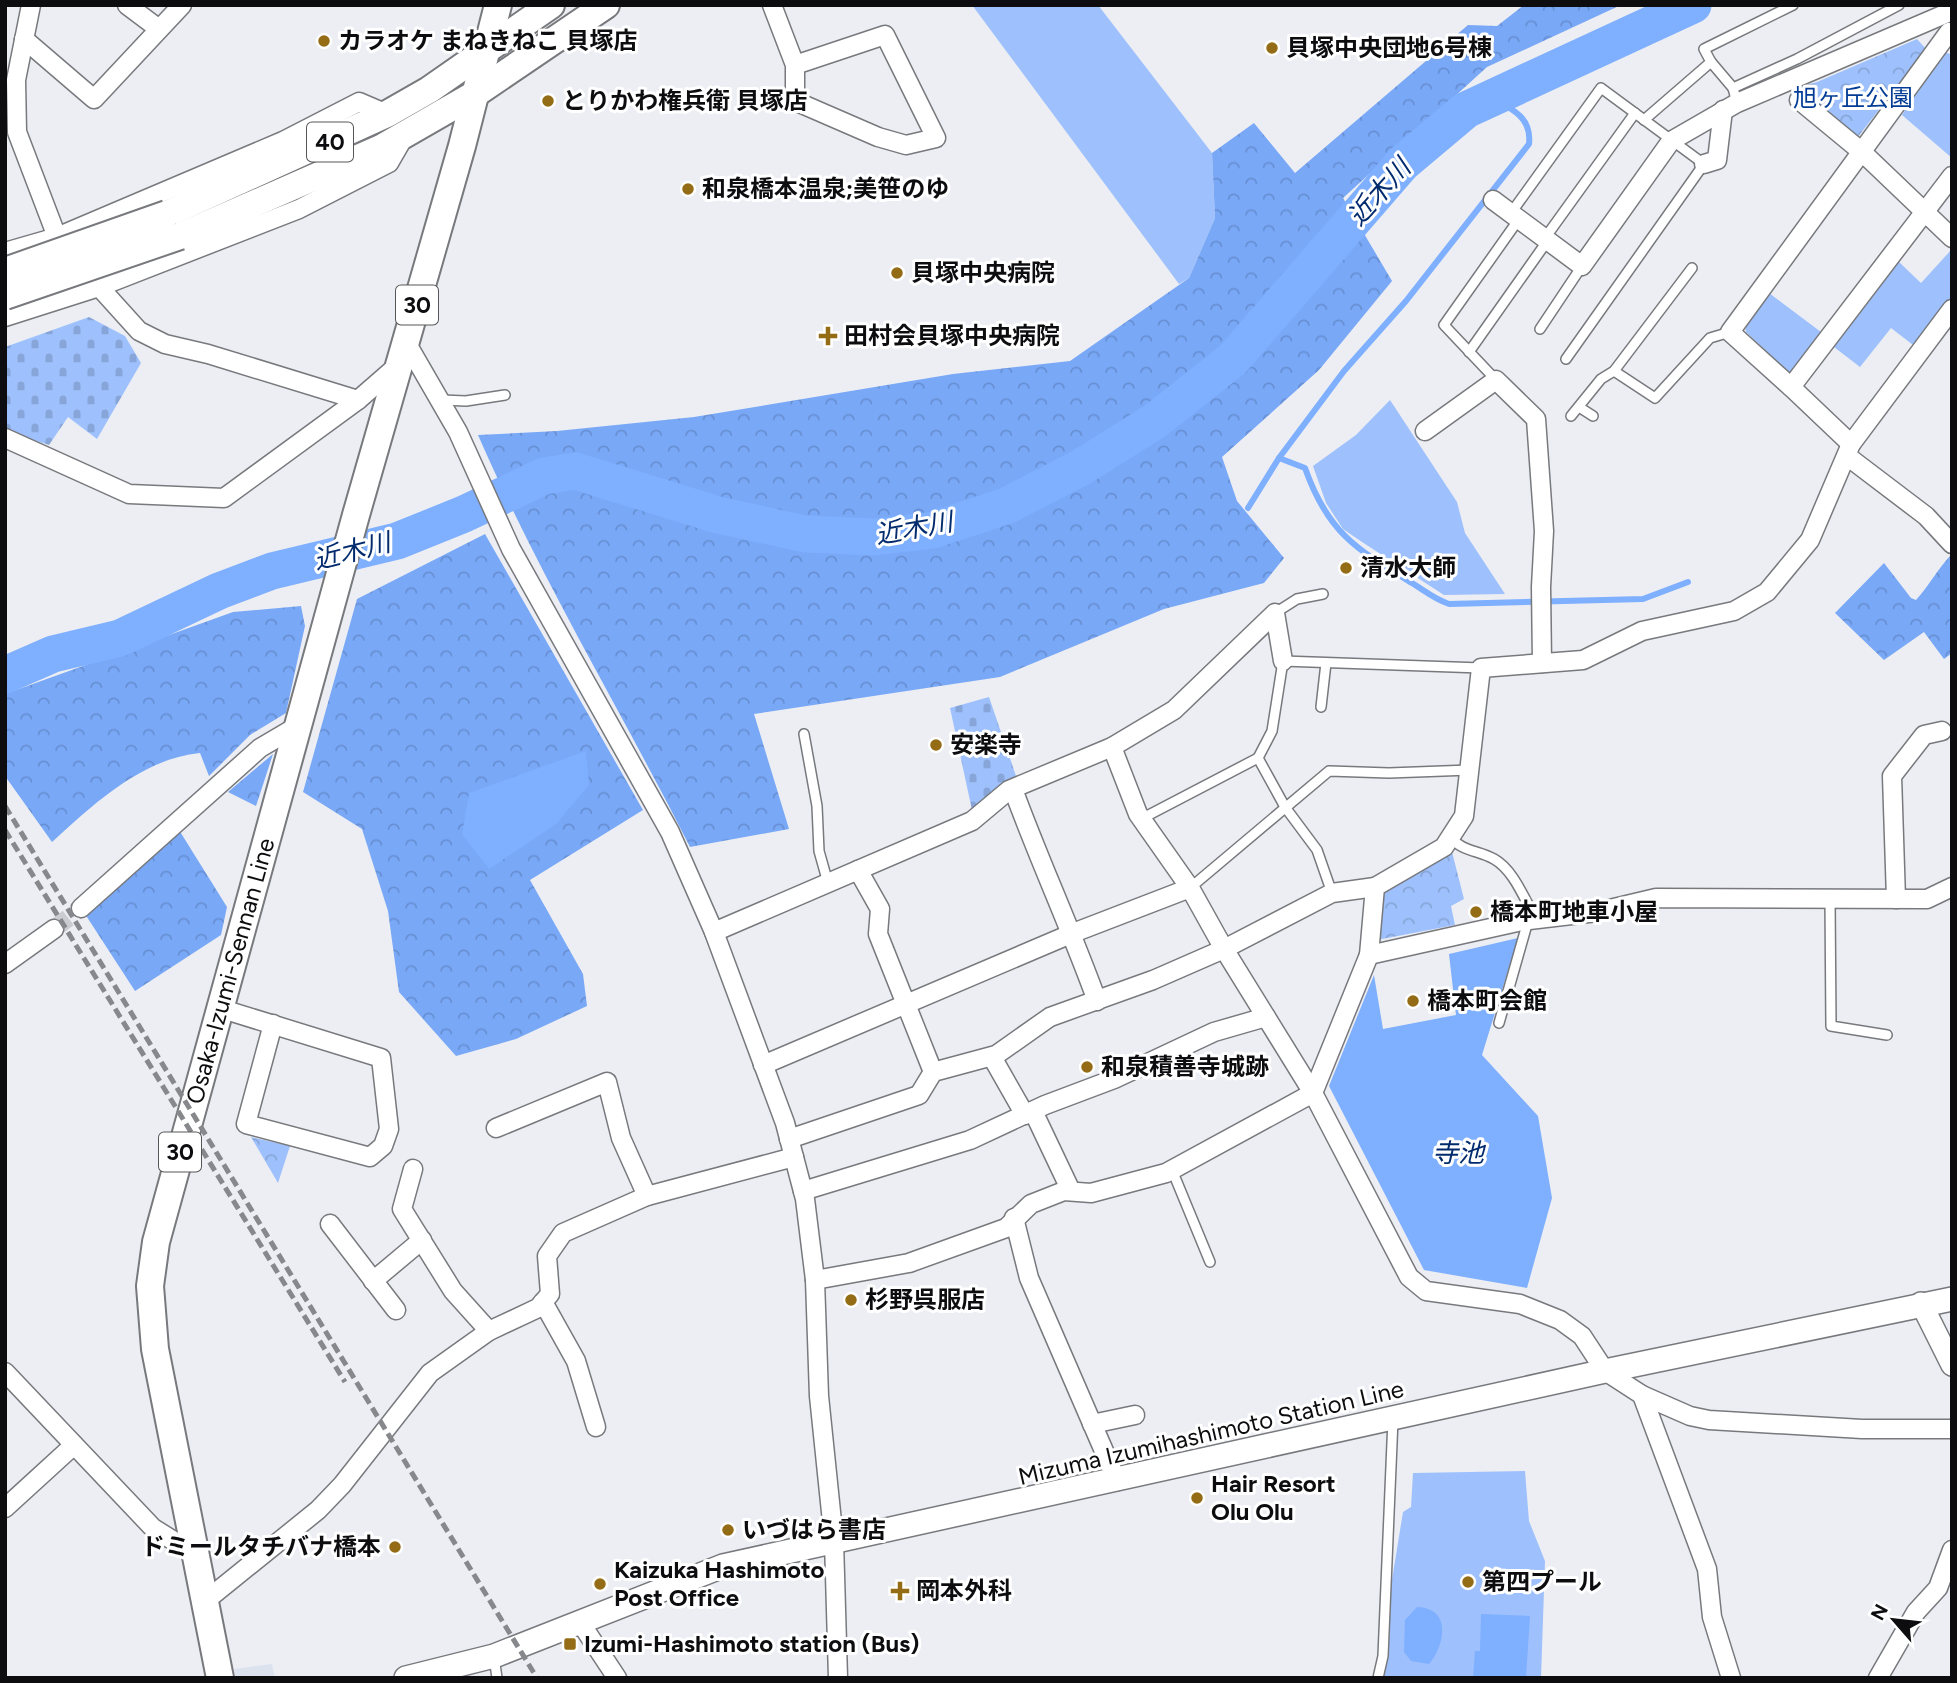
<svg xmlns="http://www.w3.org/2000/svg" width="1957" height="1683" font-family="Figtree,'Noto Sans JP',sans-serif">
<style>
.built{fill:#dce3ee}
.grass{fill:#9ec1fd}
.forest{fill:url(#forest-crowns)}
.cemetery{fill:url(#cemetery-stones)}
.park{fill:url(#park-crowns)}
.water{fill:#7fafff}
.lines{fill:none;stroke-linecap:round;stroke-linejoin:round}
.stream{stroke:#7fafff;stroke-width:6}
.river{stroke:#7fafff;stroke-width:37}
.minor-tunnel{stroke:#cbccd1;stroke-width:18;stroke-dasharray:18 9;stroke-linecap:butt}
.service-casing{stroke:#77797d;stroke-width:12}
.minor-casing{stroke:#77797d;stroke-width:21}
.tertiary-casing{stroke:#77797d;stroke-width:24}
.secondary-casing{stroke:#77797d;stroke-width:26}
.primary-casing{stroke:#77797d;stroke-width:30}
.service{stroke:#fff;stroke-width:9}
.minor{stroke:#fff;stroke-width:18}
.tertiary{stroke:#fff;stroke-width:21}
.secondary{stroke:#fff;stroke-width:23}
.primary{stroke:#fff;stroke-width:26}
.rail{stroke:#87888c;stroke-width:5;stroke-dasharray:10 5;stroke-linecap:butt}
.primary-bridge-casing{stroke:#77797d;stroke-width:30;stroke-linecap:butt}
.primary-bridge{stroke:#fff;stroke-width:26}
.poi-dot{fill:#946c16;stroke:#fff;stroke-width:2.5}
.labels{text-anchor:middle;stroke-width:6;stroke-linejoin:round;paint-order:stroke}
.shield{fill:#fff;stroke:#565657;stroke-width:2}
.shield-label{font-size:23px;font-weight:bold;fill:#0d0d0f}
.poi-label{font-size:24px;font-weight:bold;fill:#0d0d0f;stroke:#fff;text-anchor:start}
.park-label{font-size:24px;fill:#023c95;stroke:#fff}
.street-label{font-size:24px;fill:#0d0d0f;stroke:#fff}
.water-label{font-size:26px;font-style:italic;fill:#022b6e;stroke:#fff}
</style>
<defs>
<pattern id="forest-crowns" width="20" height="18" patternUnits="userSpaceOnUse" patternTransform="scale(1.75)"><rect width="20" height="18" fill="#79a8f7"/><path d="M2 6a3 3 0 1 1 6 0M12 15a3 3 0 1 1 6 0" fill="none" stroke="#678fd3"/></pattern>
<pattern id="cemetery-stones" width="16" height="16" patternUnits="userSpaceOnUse" patternTransform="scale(1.75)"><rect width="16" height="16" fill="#9ec1fd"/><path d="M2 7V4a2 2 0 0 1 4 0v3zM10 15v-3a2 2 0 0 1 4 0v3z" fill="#87a5d8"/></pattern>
<pattern id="park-crowns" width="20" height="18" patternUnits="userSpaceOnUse" patternTransform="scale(1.75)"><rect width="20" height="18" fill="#9ec1fd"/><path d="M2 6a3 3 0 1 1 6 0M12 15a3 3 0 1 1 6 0" fill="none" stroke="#87a5d8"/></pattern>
</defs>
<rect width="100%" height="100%" fill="#eceef3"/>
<!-- built -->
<path class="built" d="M272,1664L275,1678H236L234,1669Z"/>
<!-- grass -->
<g class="grass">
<path d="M972,5H1098L1212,153L1215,218L1189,278L1179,284Z"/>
<path d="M1945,52L1952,55V158L1902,115Z"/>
<path d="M1952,249V302L1917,348L1891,328L1860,367L1834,347L1899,262L1921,283Z"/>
<path d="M1769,293L1825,335L1795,372L1789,373L1746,332L1745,326Z"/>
<path d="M1390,400L1457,502L1465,533L1505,594L1444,595L1362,542L1343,529L1326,503L1313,466L1356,435Z"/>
<path d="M1525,1471L1529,1521L1545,1561L1541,1678H1381L1389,1653L1388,1604L1403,1512L1411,1507L1413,1473Z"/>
</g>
<!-- forest -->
<g class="forest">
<path d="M1524,5H1621L1487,67L1343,198L1392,281L1319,370L1222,457L1237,501L1284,558L1264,583L1164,609L1000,677L754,714L789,829L690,847C620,709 540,577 478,435L557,431L694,417L953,374L1070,361L1189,278L1215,218L1212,153L1254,123L1295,173L1468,25L1497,26Z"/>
<path d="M485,534L643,810L530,880L583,974L587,1006L516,1039L456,1056L399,992L388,911L362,829L303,792L357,599Z"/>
<path d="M1952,554V653L1944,659L1924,632L1884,660L1835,613L1884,563L1911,598L1916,600C1930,585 1937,569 1952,554Z"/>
<path d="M301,606L305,626L286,713L250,735L209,776L200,753C141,759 94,804 52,842L5,776V694L233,612Z"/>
<path d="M273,754L256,806L228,792Z"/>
<path d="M179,830L227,907L221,935L135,991L85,914Z"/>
</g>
<!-- cemetery -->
<g class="cemetery">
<path d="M89,317L125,336L141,363L97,439L68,417L49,445L5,431V347Z"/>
<path d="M989,697L1017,779L972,810L950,708Z"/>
</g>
<!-- park -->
<g class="park">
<path d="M1917,39L1926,49L1857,138L1795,88L1817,82Z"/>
<path d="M1451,848L1464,899L1451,906L1455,925L1377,940L1385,890Z"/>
<path d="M251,1137L290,1146L278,1183Z"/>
</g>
<!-- water -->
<g class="water">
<path d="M586,751L589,785L556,824L489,869L462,834L469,793Z"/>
<path d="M1518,938L1482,1055L1538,1116L1552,1198L1527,1288L1424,1270L1329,1086L1374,975L1383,1029L1456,1015L1449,954Z"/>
<path d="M1417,1607C1452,1608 1445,1645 1429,1664L1411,1661L1404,1652L1405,1620Z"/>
<path d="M1481,1614L1530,1616L1526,1678H1473L1475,1651H1480Z"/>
</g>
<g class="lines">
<!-- stream -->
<g class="stream">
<path d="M1279,458L1305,468C1328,533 1356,549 1412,583C1425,591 1434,599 1449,604L1643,599L1688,582"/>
<path d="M1248,508L1279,458L1344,371L1406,301L1529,144C1532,118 1513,109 1492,98"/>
</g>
<!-- river -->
<path class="river" d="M5,675L53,654L120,638L219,591L272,571L397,541L464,514L544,476L575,471L718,515L805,534L875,537L933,530L1006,506L1080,468L1155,421L1233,359L1403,163L1466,110L1693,5"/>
<!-- minor-tunnel -->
<path class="minor-tunnel" d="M54,929L81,908"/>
<defs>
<g id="service">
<path d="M1711,62L1733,88"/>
<path d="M1737,103L1733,88L1797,59L1899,5"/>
<path d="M1644,120L1711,62L1704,49L1793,5"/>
<path d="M1511,213L1601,88L1704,164L1566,359"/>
<path d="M1545,238L1635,113"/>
<path d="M1540,329L1582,266"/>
<path d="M1469,352L1548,240"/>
<path d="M1614,371L1655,398L1710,338L1730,332"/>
<path d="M1496,380L1444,325L1519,219"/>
<path d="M441,400L466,401L505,395"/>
<path d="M1579,407L1593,416"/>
<path d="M1571,416L1601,379L1614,371L1692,268"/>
<path d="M1275,613L1297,599L1323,594"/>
<path d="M1321,707L1326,663"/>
<path d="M804,734L817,806L819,851L828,883"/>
<path d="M1141,819L1258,758"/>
<path d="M1450,837C1463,852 1478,850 1494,859C1514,870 1525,901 1536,919"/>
<path d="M1190,888L1329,771L1389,773L1470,770"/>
<path d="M1332,893L1317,850L1285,807L1258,758L1272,731L1283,661L1481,668"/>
<path d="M1830,899L1831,1026L1887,1035"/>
<path d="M1499,1023L1528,921"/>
<path d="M1172,1170L1210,1262"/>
<path d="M494,1657L497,1678"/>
<path d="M1378,1678L1383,1656L1393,1419"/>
</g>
<g id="minor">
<path d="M31,5L16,80L17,132L57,237L283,141L359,102L387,114"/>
<path d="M127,5L159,29"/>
<path d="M772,5L795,65V101L878,137L906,145L936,138L885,35L795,65"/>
<path d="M24,39L94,99L182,5"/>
<path d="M1799,100L1862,152L1952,238"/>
<path d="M1704,164L1717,160L1723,110"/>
<path d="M1493,200L1582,266L1671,141L1737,103L1952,11"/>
<path d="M5,252L57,237L63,244"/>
<path d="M92,279L139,331L165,344L208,354L358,400"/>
<path d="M5,317L99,287L299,209L389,163L404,137"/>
<path d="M406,342L458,432L511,549L670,832L714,932L785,1123L805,1199L815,1280L819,1396L834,1541L838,1678"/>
<path d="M1791,387L1730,332L1949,32"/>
<path d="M1425,431L1496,380L1536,419L1544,531L1541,587L1542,663"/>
<path d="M5,438L129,494L224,498L358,400L397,366"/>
<path d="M1851,444L1791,387L1952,176"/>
<path d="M1847,456L1926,516L1952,544"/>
<path d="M1112,747L1138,814L1190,888L1224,949L1313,1093L1409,1277L1426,1291L1520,1304L1560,1320L1582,1336L1605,1371L1642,1395L1707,1569L1712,1617L1731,1678"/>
<path d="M1013,789C1039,860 1071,929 1097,1001"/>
<path d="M858,870L880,909L878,934L933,1072"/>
<path d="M1896,899L1892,776L1924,735L1942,731"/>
<path d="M81,908L260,748L299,725"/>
<path d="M714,932L972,821L1009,790L1112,747L1174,710L1275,613L1283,661"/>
<path d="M1369,955L1522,921L1597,912L1656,898L1927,899L1952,887"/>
<path d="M5,964L54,929"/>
<path d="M219,1008L381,1058L389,1129L383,1146L370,1157L246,1124L273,1024"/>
<path d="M992,1057L1025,1115"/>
<path d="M763,1065L1073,933L1190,888"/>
<path d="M1033,1111L1071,1191"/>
<path d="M496,1128L607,1082L621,1138L647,1196"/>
<path d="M789,1139L919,1095L933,1072L996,1055L1050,1017L1153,980L1224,949L1332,893L1375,887"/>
<path d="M413,1169L402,1209L453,1291L489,1331"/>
<path d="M803,1191L970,1140L1045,1105L1114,1079L1214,1032L1266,1017"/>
<path d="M1014,1218L1029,1278L1117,1481"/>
<path d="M330,1224L396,1310"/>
<path d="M815,1280L909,1263L1006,1228L1031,1204L1064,1191L1091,1193L1166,1173L1313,1093L1369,955L1375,887L1444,847L1464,816L1481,668L1583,660L1642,631L1734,611L1767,592L1810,540L1851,444L1952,309"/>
<path d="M373,1281L422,1240"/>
<path d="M543,1302L576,1361L596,1427"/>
<path d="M5,1372L153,1528L195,1554"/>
<path d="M1642,1395L1690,1416L1709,1420L1862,1429H1952"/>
<path d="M1092,1424L1135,1415"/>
<path d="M5,1508L74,1445"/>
<path d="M204,1602L318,1510L342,1485L430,1373L489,1331L538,1308L550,1294L547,1256L563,1233L647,1196L794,1157"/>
<path d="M580,1622L617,1678"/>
<path d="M1878,1678L1916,1612L1938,1588L1952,1550"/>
</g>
<path id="tertiary" d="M1921,1303L1952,1365"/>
<path id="secondary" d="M406,1678L494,1656L723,1566L1605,1371L1952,1299"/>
<g id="primary">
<path d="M167,214L387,114L429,90L551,5"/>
<path d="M180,236L381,148L475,94L606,5"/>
<path id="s1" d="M220,1678L155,1349L150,1286L156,1242L356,515L462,146L498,5"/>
</g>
</defs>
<!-- service casing -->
<use href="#service" class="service-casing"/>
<!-- minor casing -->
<use href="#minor" class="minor-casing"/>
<!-- tertiary casing -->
<use href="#tertiary" class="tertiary-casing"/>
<!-- secondary casing -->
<use href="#secondary" class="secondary-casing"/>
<!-- primary casing -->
<use href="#primary" class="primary-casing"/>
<!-- service -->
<use href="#service" class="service"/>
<!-- minor -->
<use href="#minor" class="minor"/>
<!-- tertiary -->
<use href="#tertiary" class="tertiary"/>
<!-- secondary -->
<use href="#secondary" class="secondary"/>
<!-- primary -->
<use href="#primary" class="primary"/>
<!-- rail -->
<g class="rail">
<path d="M5,806L537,1678"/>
<path d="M5,830L345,1382"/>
</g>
<defs>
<g id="primary-bridge">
<path d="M5,271L167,214"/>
<path d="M5,296L180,236"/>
</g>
</defs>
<!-- primary-bridge casing -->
<use href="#primary-bridge" class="primary-bridge-casing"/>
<!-- primary-bridge -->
<use href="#primary-bridge" class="primary-bridge"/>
</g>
<!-- markers -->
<g class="poi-dot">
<circle cx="324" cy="41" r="7"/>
<circle cx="1272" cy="48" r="7"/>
<circle cx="548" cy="101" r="7"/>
<circle cx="688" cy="189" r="7"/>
<circle cx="897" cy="273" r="7"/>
<path d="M824.5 325.5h7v7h7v7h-7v7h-7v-7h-7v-7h7z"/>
<circle cx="1346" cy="568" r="7"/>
<circle cx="936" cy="745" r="7"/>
<circle cx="1476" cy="912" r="7"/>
<circle cx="1413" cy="1001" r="7"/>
<circle cx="1087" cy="1067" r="7"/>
<circle cx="851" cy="1300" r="7"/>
<circle cx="1197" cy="1498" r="7"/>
<circle cx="728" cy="1530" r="7"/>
<circle cx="395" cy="1547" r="7"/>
<circle cx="1468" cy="1582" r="7"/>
<circle cx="600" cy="1584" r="7"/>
<path d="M896.5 1580.5h7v7h7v7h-7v7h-7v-7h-7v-7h7z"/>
<rect x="563" y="1637" width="14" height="14" rx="3.5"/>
</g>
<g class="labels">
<!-- shield labels -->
<g class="shield">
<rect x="307" y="122.5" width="46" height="39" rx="5"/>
<rect x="396" y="285.5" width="42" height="39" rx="5"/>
<rect x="159" y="1132.5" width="42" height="39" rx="5"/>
</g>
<g class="shield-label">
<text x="330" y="150">40</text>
<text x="417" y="313">30</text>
<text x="180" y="1160">30</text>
</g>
<!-- poi labels -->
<g class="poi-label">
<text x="338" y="49">カラオケ まねきねこ 貝塚店</text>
<text x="1286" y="56">貝塚中央団地6号棟</text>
<text x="562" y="109">とりかわ権兵衛 貝塚店</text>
<text x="702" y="197">和泉橋本温泉;美笹のゆ</text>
<text x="911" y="281">貝塚中央病院</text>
<text x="844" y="344">田村会貝塚中央病院</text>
<text x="1360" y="576">清水大師</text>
<text x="950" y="753">安楽寺</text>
<text x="1490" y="920">橋本町地車小屋</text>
<text x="1427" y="1009">橋本町会館</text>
<text x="1101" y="1075">和泉積善寺城跡</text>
<text x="865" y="1308">杉野呉服店</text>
<text x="1211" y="1492">Hair Resort<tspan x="1211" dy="28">Olu Olu</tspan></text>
<text x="742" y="1538">いづはら書店</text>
<text x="381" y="1555" text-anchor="end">ドミールタチバナ橋本</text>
<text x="614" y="1578">Kaizuka Hashimoto<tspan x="614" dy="28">Post Office</tspan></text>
<text x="1482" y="1590">第四プール</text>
<text x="916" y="1599">岡本外科</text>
<text x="584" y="1652">Izumi-Hashimoto station (Bus)</text>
</g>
<!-- park labels -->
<g class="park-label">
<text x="1853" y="106">旭ヶ丘公園</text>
</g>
<!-- street labels -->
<g class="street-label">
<text dy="8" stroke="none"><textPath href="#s1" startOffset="724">Osaka-Izumi-Sennan Line</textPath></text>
<text transform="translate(1211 1433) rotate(-13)" y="8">Mizuma Izumihashimoto Station Line</text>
</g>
<!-- water labels -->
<g class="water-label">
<text transform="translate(1379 192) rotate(-48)" y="9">近木川</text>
<text transform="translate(914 528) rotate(-10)" y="9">近木川</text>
<text transform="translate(352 551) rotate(-14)" y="9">近木川</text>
<text x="1458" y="1162">寺池</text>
</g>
</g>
<!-- border -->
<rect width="1957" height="1683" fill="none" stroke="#0d0d0f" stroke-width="14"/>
<!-- north arrow -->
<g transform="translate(1894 1620) rotate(298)" stroke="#ffffff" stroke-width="5" paint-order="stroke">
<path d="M0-5L12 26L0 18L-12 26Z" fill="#0d0d0f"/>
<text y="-10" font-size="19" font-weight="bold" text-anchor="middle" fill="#0d0d0f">N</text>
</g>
</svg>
